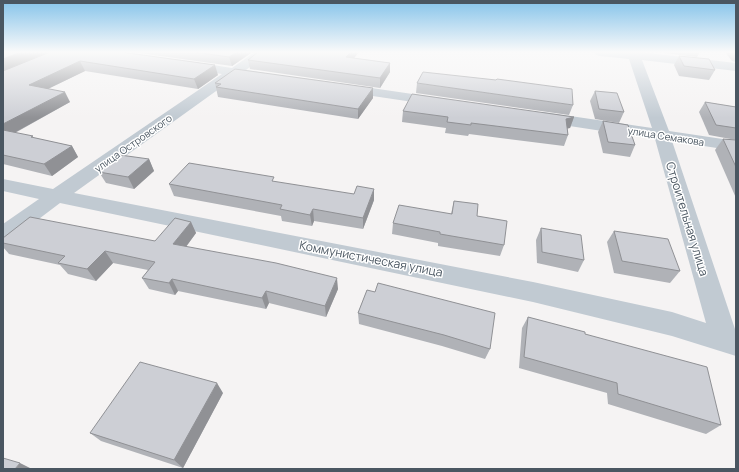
<svg xmlns="http://www.w3.org/2000/svg" width="739" height="472" font-family="Manrope,sans-serif">
<style>
.lines{fill:none;stroke-linecap:round;stroke-linejoin:round}
.minor{fill:#c1cad2;fill-rule:evenodd}
.wall{fill:#b0b2b7}
.shaded-wall{fill:#909195}
.building{fill:#cdcfd5;stroke:#909195}
.labels{text-anchor:middle;stroke-width:3;stroke-linejoin:round;paint-order:stroke}
.far-street-label{font-size:10px;fill:#4a5661;stroke:#fff}
.street-label{font-size:12px;fill:#4a5661;stroke:#fff}
</style>
<rect width="100%" height="100%" fill="#f5f3f3"/>
<g class="lines">
<!-- minor -->
<g class="minor">
<path d="M255,52H269L246,70L265,73L267,76L265,79L260,80L237,76L74,193L533,282L672,312L706,323L655,139L543,122L538,120L535,117L538,114L543,112L652,128L629,59L600,56L596,55L594,52H639L736,63V71L642,60L669,131L736,141V151L672,141L736,332V356L672,336L533,302L60,203L11,240L3,243V224L39,199L3,191V179L53,189L222,74L183,68L181,65L183,62L187,61L232,68Z"/>
<path d="M344,84L440,98L445,99L447,102L445,105L440,106L339,91L337,88L339,85Z"/>
</g>
</g>
<!-- wall -->
<g class="wall">
<path d="M3,52H49L33,59L50,52L218,75L198,89L85,71L48,89L70,102L15,133L34,138L72,146L78,157L52,176L3,164Z"/>
<path d="M132,52H251V53L232,66Z"/>
<path d="M664,52H700L697,57L664,53Z"/>
<path d="M725,52H736V62L732,61Z"/>
<path d="M679,56L715,70L709,80L679,76L674,65Z"/>
<path d="M354,58L390,63V72L380,88L250,69L248,60Z"/>
<path d="M215,83L373,98L358,119L218,97Z"/>
<path d="M417,83L573,105L569,115L416,93Z"/>
<path d="M595,91L624,112L619,123L595,119L590,101Z"/>
<path d="M705,102L736,107V140L709,135L699,112Z"/>
<path d="M403,111L574,117L570,128H567L568,135L564,146L469,134L468,136L445,133L446,128L402,122Z"/>
<path d="M603,121L635,145L630,157L603,153L598,132Z"/>
<path d="M723,139L736,140V198L715,150Z"/>
<path d="M149,159L154,171L134,189L106,183L99,172Z"/>
<path d="M169,184L374,200L363,229L314,221L312,226L282,221L281,216L174,196Z"/>
<path d="M454,201L477,216L504,245L500,256L438,246V243L392,234L393,223L451,214Z"/>
<path d="M191,222L196,233L186,247L338,289L326,317L269,303L266,309L178,291L175,295L149,289L142,278L148,270L113,263L96,281L68,274L60,265L9,254L3,247V238L155,241Z"/>
<path d="M541,228L584,260L578,272L537,263L536,240Z"/>
<path d="M614,231L680,271L670,283L614,273L607,242Z"/>
<path d="M367,290L490,349L485,359L442,346L359,324L358,313Z"/>
<path d="M528,317L585,334L721,425L706,434L608,404L607,393L519,368L522,328Z"/>
<path d="M223,393L183,468L101,441L90,433Z"/>
</g>
<!-- shaded-wall -->
<g class="shaded-wall">
<path d="M21,52H49L3,71V59Z"/>
<path d="M237,52H251V53L232,66L229,57Z"/>
<path d="M351,52H359L347,67L346,57Z"/>
<path d="M80,61L85,71L35,95L29,85Z"/>
<path d="M390,63V72L380,88V78Z"/>
<path d="M215,65L218,75L198,89L194,79Z"/>
<path d="M373,88V98L358,119V109Z"/>
<path d="M65,92L70,102L3,139V124Z"/>
<path d="M574,117L570,128L562,130L566,119Z"/>
<path d="M72,146L78,157L52,176L44,164Z"/>
<path d="M149,159L154,171L134,189L128,177Z"/>
<path d="M374,189V200L363,229V218Z"/>
<path d="M313,209L314,221L312,226L310,215Z"/>
<path d="M191,222L196,233L179,256L173,244Z"/>
<path d="M105,251L113,263L96,281L87,269Z"/>
<path d="M337,278L338,289L326,317L325,306Z"/>
<path d="M172,279L178,291L175,295L169,283Z"/>
<path d="M266,291L269,303L266,309L262,298Z"/>
<path d="M217,383L223,393L183,468L174,460Z"/>
<path d="M20,463L32,469H15Z"/>
</g>
<!-- building -->
<g class="building">
<path d="M3,52H21L3,59Z"/>
<path d="M50,52H121L215,65L194,79L80,61L29,85L65,92L3,124V71Z"/>
<path d="M194,52H237L229,57Z"/>
<path d="M258,52H351L346,57L390,63L380,78L248,60Z"/>
<path d="M679,56L709,59L715,70L684,66Z"/>
<path d="M235,69L373,88L358,109L216,87L221,84L215,83Z"/>
<path d="M423,72L496,80L497,79L572,89L573,105L417,83Z"/>
<path d="M595,91L617,93L624,112L599,109Z"/>
<path d="M412,94L574,117L566,119L568,135L471,123V125L447,122L448,117L403,111Z"/>
<path d="M705,102L736,107V128L716,125Z"/>
<path d="M603,121L628,125L635,145L608,142Z"/>
<path d="M3,130L33,136L31,137L72,146L44,164L3,155Z"/>
<path d="M723,139L736,140V167Z"/>
<path d="M120,155L149,159L128,177L99,172Z"/>
<path d="M189,163L274,177L272,181L354,194L357,186L374,189L363,218L313,209L310,215L280,209L282,205L169,184Z"/>
<path d="M454,201L478,204L477,216L507,221L504,245L440,234V232L393,223L399,205L452,214Z"/>
<path d="M30,217L155,241L175,218L191,222L173,244L276,263L337,278L325,306L266,291L262,298L172,279L169,283L142,278L155,262L105,251L87,269L58,263L65,256L3,243V238Z"/>
<path d="M541,228L581,235L584,260L542,252Z"/>
<path d="M614,231L668,239L680,271L622,261Z"/>
<path d="M378,283L495,313L490,349L444,335L358,313L367,290L375,292Z"/>
<path d="M528,317L585,332V334L707,367L721,425L618,394L617,383L524,357Z"/>
<path d="M140,362L217,383L174,460L90,433Z"/>
<path d="M3,458L20,463L15,469H3Z"/>
</g>
<!-- sky -->
<linearGradient id="sky" x2="0" y2="1"><stop stop-color="#85c3ea"/><stop offset="0.44" stop-color="#fafafa"/><stop offset="1" stop-color="#fafafa" stop-opacity="0"/></linearGradient>
<rect width="739" height="118" fill="url(#sky)"/>
<g class="labels">
<!-- far-street labels -->
<g class="far-street-label">
<text transform="translate(666 136) rotate(9)" y="4">улица Семакова</text>
<text transform="translate(133 143) rotate(-35)" y="4">улица Островского</text>
</g>
<!-- street labels -->
<g class="street-label">
<text transform="translate(687 219) rotate(73)" y="4">Строительная улица</text>
<text transform="translate(371 259) rotate(11)" y="4">Коммунистическая улица</text>
</g>
</g>
<!-- border -->
<rect width="739" height="472" fill="none" stroke="#4a5661" stroke-width="8"/>
</svg>
